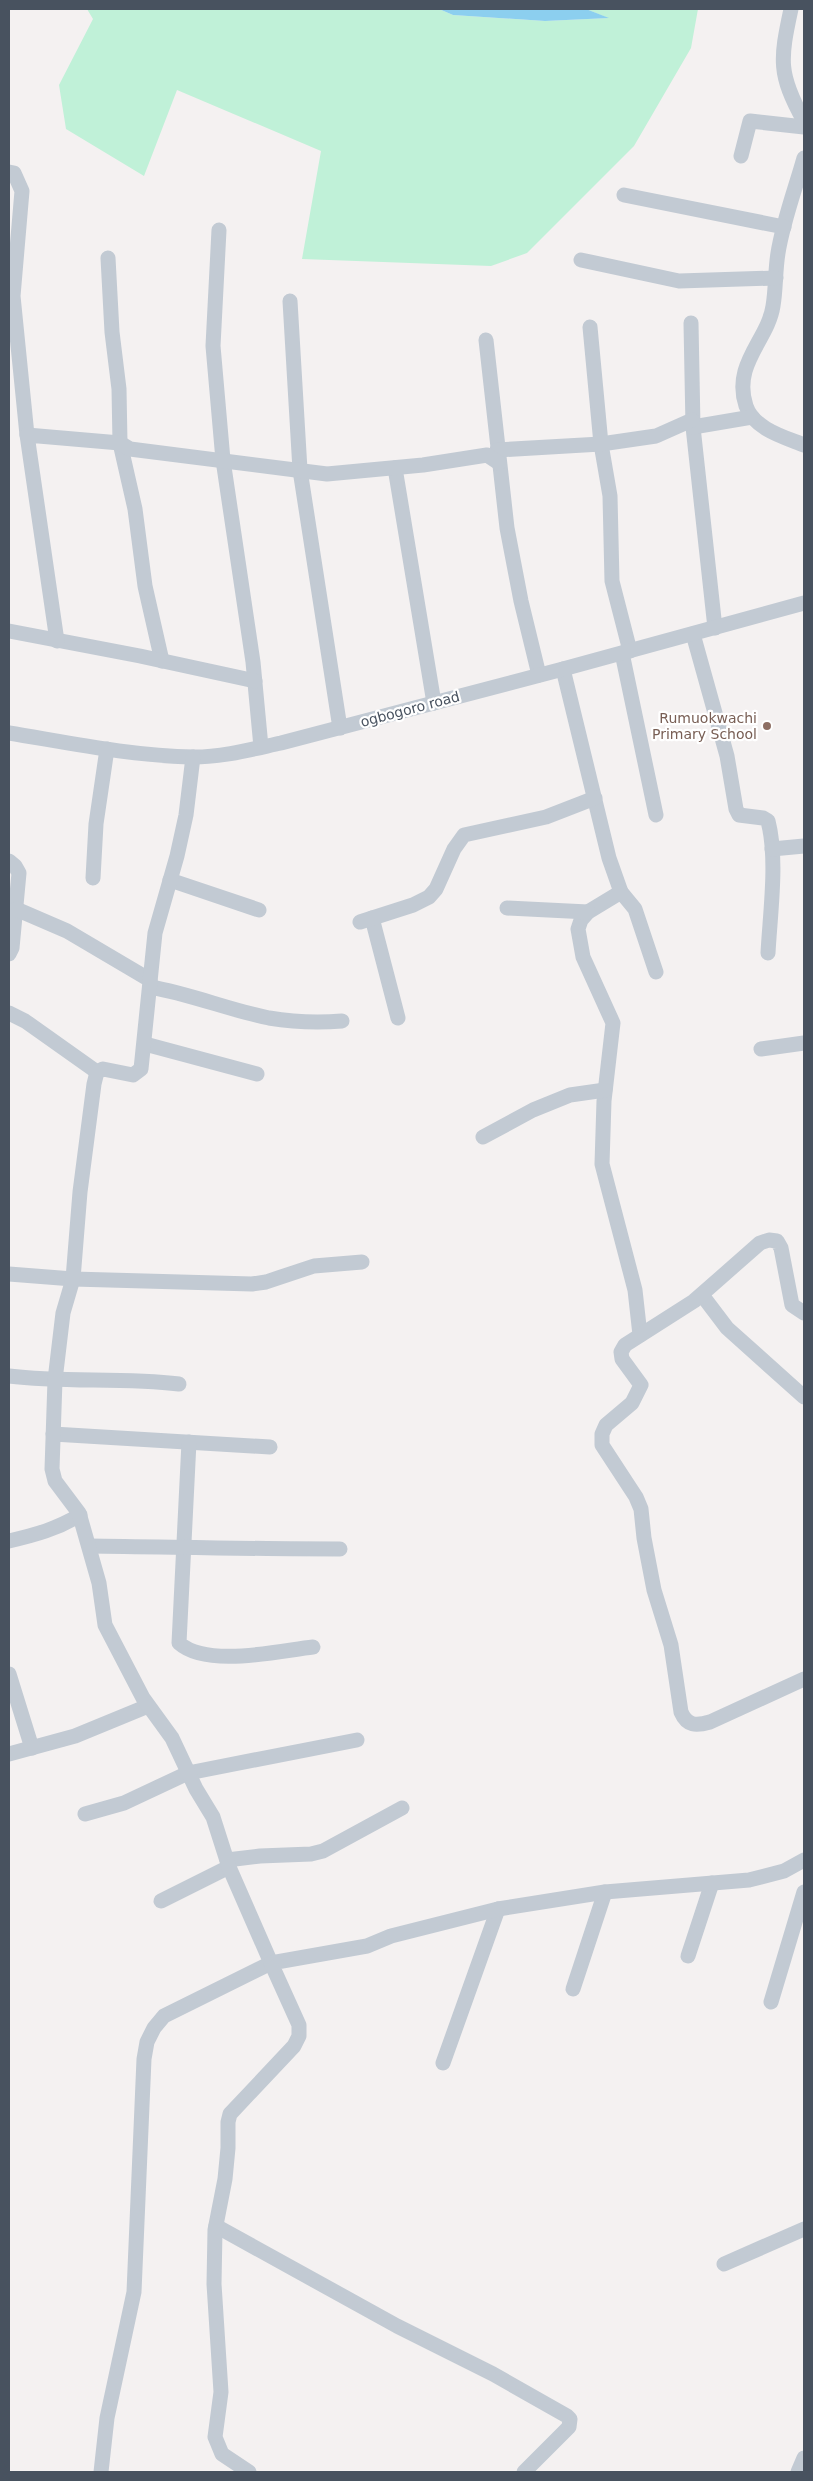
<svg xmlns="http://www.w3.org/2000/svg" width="813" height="2481" font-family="'DejaVu Sans',sans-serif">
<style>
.green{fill:#c0f1d8}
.water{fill:#8ccfef}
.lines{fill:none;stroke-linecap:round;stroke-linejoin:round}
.minor{stroke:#c2cad3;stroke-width:15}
.education-dot{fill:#8d6e63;stroke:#fff;stroke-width:2}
.labels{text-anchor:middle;stroke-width:4.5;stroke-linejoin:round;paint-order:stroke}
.street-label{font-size:14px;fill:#48525f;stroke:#fff}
.education-label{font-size:14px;fill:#785e54;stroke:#fff;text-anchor:end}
</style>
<rect width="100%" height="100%" fill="#f4f1f1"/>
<!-- green -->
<path class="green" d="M87,9H439L453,15L545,21L608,18L586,9H698L691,48L634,146L527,253L491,266L302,259L321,151L177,90L144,176L66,129L59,85L93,19Z"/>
<!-- water -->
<path class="water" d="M439,9H586L609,18L545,21L453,15Z"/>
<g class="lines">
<!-- minor -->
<g class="minor">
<path d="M791,9C780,60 778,74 804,121"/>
<path d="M741,156L750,121L804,127"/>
<path d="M804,158C795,190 783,221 778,253C775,271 776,289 773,306C768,340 732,364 746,406C754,429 784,437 804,445"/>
<path d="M9,172L14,173L22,191L13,296L27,435"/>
<path d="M624,195L784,227"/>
<path d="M219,230L213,346L223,460L253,662L261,747"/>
<path d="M108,258L112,332L119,389L120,443L135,509L145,586L162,661"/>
<path d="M581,260L679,281L776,278"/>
<path d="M290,301L300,470L340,728"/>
<path d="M691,323L693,427L715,628"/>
<path d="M590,327L601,444L610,496L612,581L630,651"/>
<path d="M486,340L507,528L521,601L539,675"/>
<path d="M693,427L752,417"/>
<path d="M497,450L601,444L656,436L692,420"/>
<path d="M395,468L434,703"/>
<path d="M9,631L140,656L255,681"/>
<path d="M693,634L727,756L736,809L739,815L763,818L768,821C778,859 770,914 768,953"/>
<path d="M57,641L27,435L120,443L130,449L327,474L423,465L487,455L499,463"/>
<path d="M622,653L656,815"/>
<path d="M563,669L609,858L621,892L635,909L656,972"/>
<path d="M9,733C70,743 132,756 194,757C223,757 253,749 281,743L563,669L804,603"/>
<path d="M772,849L804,846"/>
<path d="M9,861L15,866L19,873L12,948L9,954"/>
<path d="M93,878L96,824L107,749"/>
<path d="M170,880L259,910"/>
<path d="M621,892L588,912L581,920L578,929L583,957L613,1023L604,1101L602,1164L635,1290L640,1335"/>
<path d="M507,908L588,912"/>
<path d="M16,909L67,931L150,980"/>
<path d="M372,918L398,1018"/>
<path d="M360,922L413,905L429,897L436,889L454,849L464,835L546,817L595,798"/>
<path d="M150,987C191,994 229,1010 269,1018C293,1022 318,1023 342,1021"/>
<path d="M9,1013L25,1021L97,1072"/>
<path d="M145,1044L257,1074"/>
<path d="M761,1049L804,1043"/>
<path d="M483,1137L533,1110L570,1095L605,1090"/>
<path d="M9,1274L73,1279L252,1284L266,1282L314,1266L362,1262"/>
<path d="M702,1295L727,1328L804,1397"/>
<path d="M804,1313L792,1305L781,1248L777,1241L769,1240L760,1243L694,1301L625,1345L621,1352L622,1359L641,1385L632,1403L606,1425L602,1434V1445L636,1497L641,1509L644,1538L654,1590L671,1645L681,1712C687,1726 696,1726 710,1722L804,1679"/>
<path d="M9,1376C65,1383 122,1377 179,1384"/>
<path d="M53,1434L270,1447"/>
<path d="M189,1442L179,1643C207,1668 278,1651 313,1647"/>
<path d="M9,1541C35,1535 57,1529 80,1515"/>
<path d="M89,1546C173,1547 256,1549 340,1549"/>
<path d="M9,1674L32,1748"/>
<path d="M9,1754L75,1736L148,1706"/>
<path d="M85,1814L124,1803L188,1773L357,1740"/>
<path d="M227,1860L260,1856L311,1854L323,1851L402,1808"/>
<path d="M161,1901L229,1867"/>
<path d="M688,1956L712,1883"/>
<path d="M573,1989L605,1892"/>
<path d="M771,2002L804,1892"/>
<path d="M443,2063L498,1909"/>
<path d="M216,2226L397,2326L493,2374L567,2416L570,2419L569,2427L524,2472"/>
<path d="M724,2264L804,2229"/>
<path d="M101,2472L107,2418L134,2292L144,2059L147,2042L154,2028L164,2016L271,1963L229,1867L213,1817L196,1789L172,1738L143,1698L105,1625L99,1583L79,1513L55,1481L52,1469L55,1380L63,1313L73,1279L80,1192L94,1084L97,1072L103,1069L133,1075L141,1069L155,933L177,856L186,815L193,757"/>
<path d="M249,2472L222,2454L215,2437L221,2392L214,2284L215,2230L225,2179L228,2148V2122L230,2114L294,2046L299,2036V2025L271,1963L367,1946L391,1936L498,1909L605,1892L749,1880L784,1871L804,1860"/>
<path d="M798,2472L804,2458"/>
</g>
</g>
<!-- markers -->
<circle class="education-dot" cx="767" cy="726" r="5"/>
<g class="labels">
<!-- street labels -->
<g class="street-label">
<text transform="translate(410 709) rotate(-15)" y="5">ogbogoro road</text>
</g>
<!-- education labels -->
<g class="education-label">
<text x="757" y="723">Rumuokwachi<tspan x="757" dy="16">Primary School</tspan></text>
</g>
</g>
<!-- border -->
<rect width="813" height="2481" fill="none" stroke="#48525f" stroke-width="20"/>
</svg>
